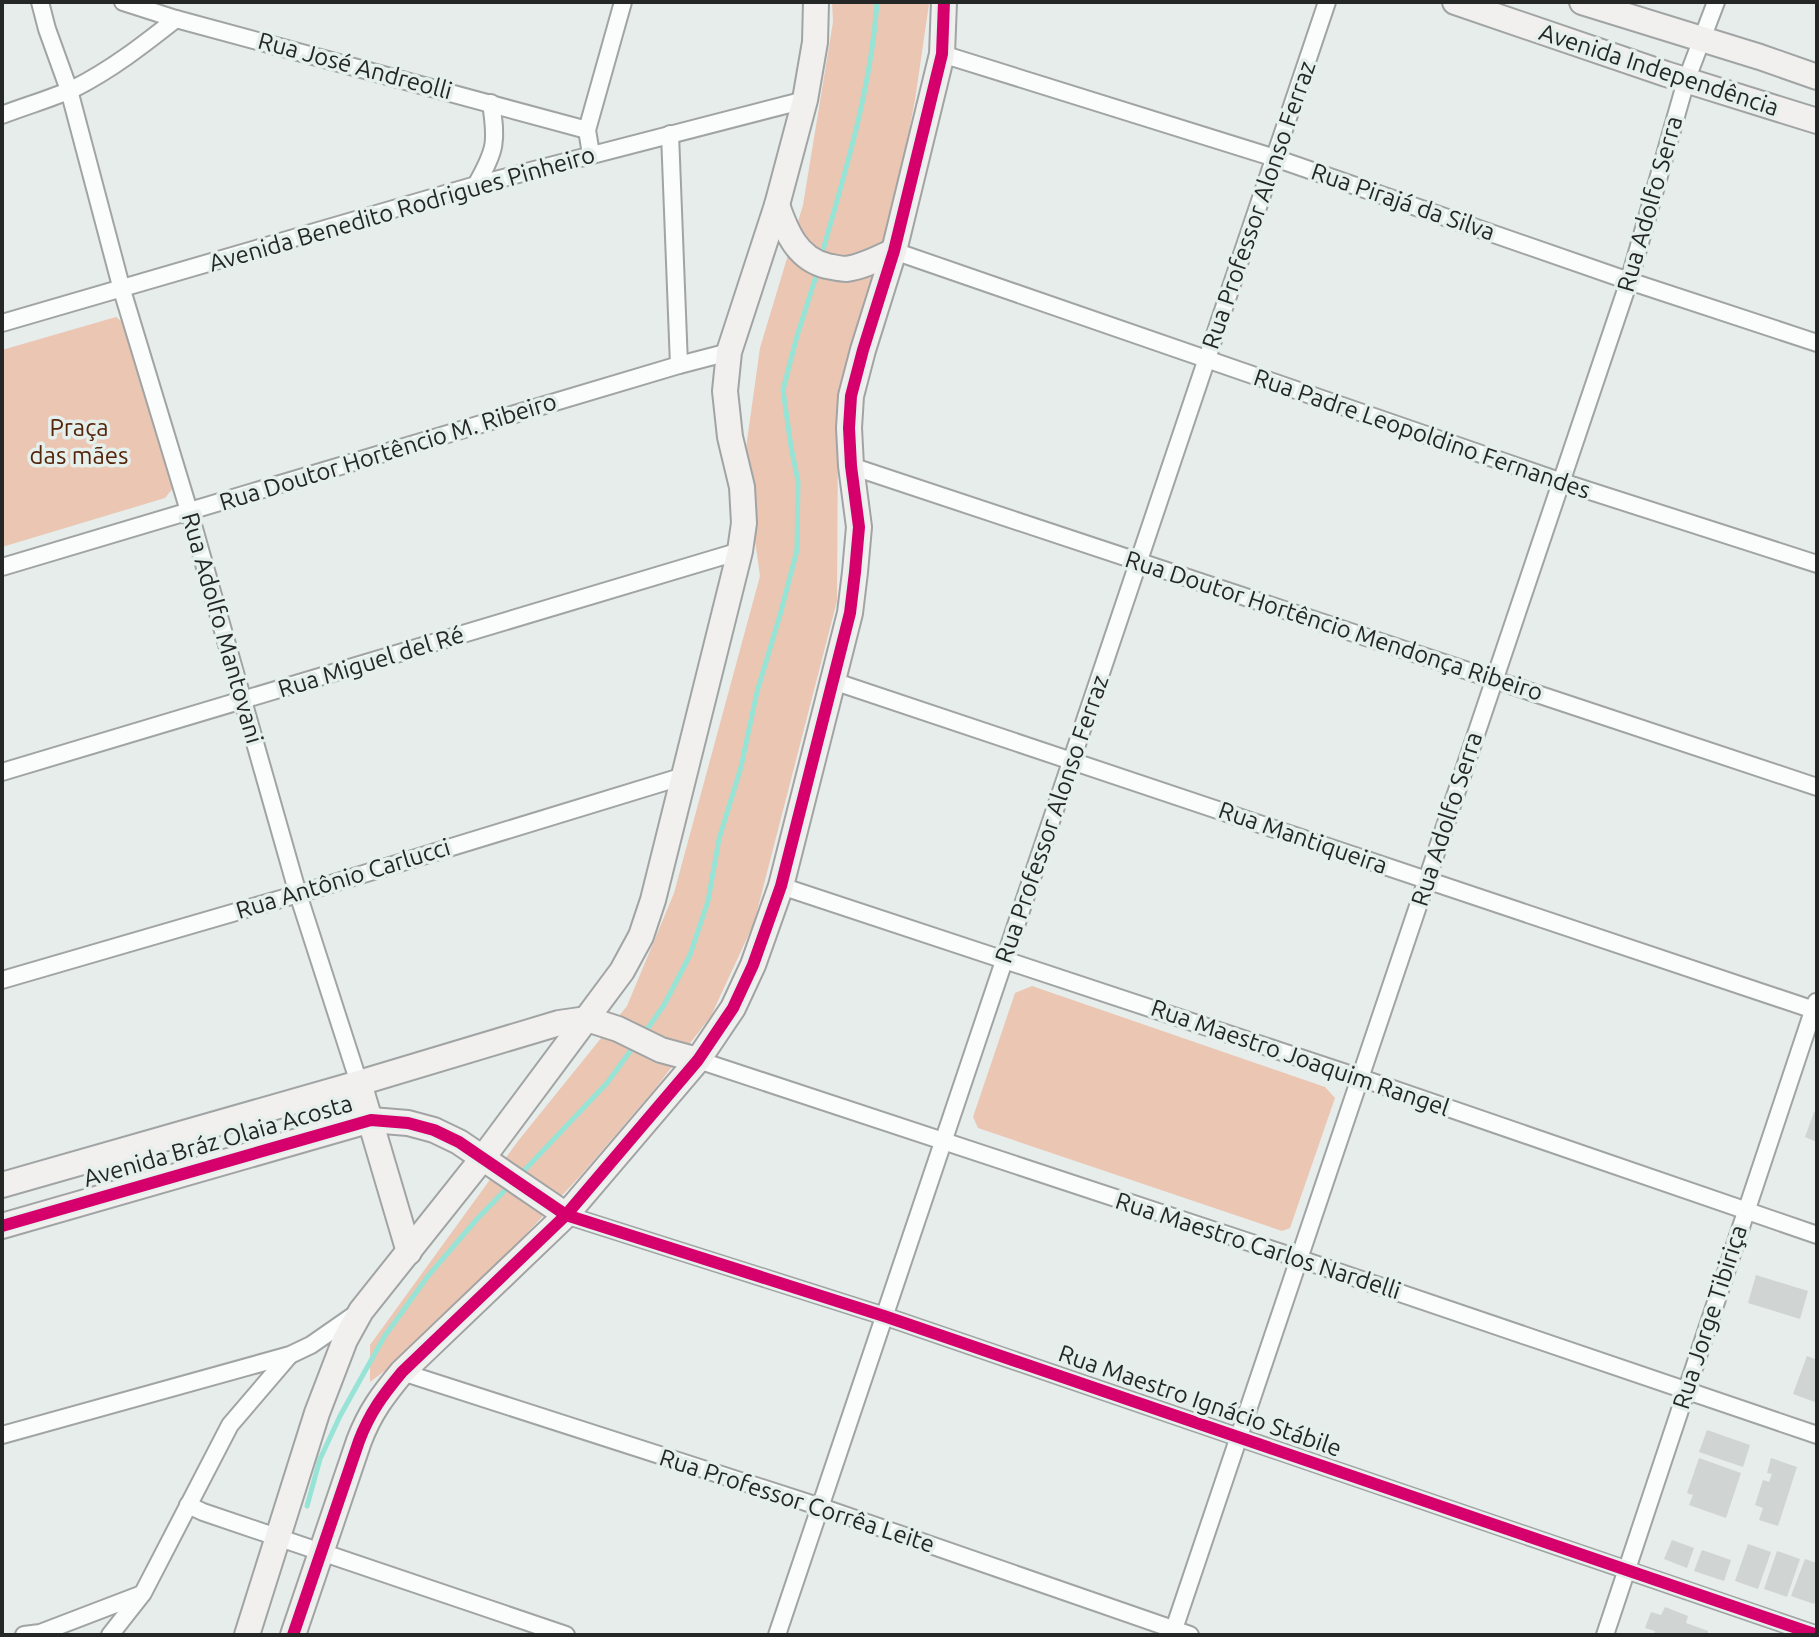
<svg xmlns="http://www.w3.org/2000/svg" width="1819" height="1637" font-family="Ubuntu,sans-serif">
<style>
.green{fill:#ebc6b3}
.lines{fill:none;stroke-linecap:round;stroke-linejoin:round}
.stream{stroke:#97e3d5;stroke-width:5}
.building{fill:#d0d4d2}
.street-casing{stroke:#a1a4a4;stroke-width:20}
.secondary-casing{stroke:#a1a4a4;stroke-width:28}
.street{stroke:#fbfcfc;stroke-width:16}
.secondary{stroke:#f2f0ee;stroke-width:24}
.cycleway-casing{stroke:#e5efec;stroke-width:17}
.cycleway{stroke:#d6006c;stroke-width:12}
.labels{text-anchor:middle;stroke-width:7;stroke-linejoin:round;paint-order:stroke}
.street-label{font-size:24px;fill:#242726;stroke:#e5efec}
.park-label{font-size:24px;fill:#55250b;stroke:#e5efec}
</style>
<rect width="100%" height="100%" fill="#e7edeb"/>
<!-- green -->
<g class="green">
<path d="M832,2H929V4L915,100L896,198L858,334L838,427L837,601L754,923L711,1016L654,1090L582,1174L434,1333L370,1382V1345L518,1141L627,1006L674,893L760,576L744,462L760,348L803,205L833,22Z"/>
<path d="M116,317L125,324L173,488L165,498L2,547V350Z"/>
<path d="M1032,986L1325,1087L1335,1098L1290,1228L1282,1231L978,1128L973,1117L1015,993Z"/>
</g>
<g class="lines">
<!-- stream -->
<g class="stream">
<path d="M821,257C845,172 871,90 877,2"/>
<path d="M643,1035L664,1005L690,955L708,901L719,839L741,767L757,692L780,615L797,550L798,481L791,447L783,390L797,336L818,270"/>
<path d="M519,1176L607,1083L634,1046"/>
<path d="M307,1506L320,1459L340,1416L384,1337L428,1276L477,1219L509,1186"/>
</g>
</g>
<!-- building -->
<g class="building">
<path d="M1814,1112L1817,1113V1142L1805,1137Z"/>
<path d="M1756,1275L1808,1291L1800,1319L1748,1303Z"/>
<path d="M1807,1356L1817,1360V1396L1815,1402L1793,1394Z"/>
<path d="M1707,1430L1750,1445L1743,1467L1699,1452Z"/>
<path d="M1699,1458L1741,1473L1726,1518L1689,1505L1693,1495L1687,1493Z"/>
<path d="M1771,1458L1797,1467L1778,1526L1759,1520L1763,1508L1755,1505L1763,1480L1769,1482L1772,1474L1767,1473Z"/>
<path d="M1672,1540L1694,1548L1687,1568L1664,1559Z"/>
<path d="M1748,1544L1771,1552L1758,1589L1735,1581Z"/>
<path d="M1702,1550L1731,1560L1724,1581L1694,1571Z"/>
<path d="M1777,1551L1800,1559L1787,1597L1764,1589Z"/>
<path d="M1805,1559L1817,1563V1597L1814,1604L1791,1596Z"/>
<path d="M1665,1607L1688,1616L1686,1623L1708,1631L1707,1635H1653L1655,1631L1645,1628L1651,1612L1661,1615Z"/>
</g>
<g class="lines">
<defs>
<g id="street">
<path d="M40,2L47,29L69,90L122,290L189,511L298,894L359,1083"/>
<path d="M123,2L176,19L587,130"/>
<path d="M942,54L1275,158L1629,281L1817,343"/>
<path d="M2,115C25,106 50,99 73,89C111,70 143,45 176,19"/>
<path d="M670,134L679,365"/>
<path d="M591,154L587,130L623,2"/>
<path d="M476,185C496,150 497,142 491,103"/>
<path d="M894,251L1562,482L1817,564"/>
<path d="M2,323L476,185L805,100"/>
<path d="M851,466L1817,787"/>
<path d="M2,567L679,365L729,352"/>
<path d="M833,681L1817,1011"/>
<path d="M2,772L740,551"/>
<path d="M781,886L1361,1078L1817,1235"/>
<path d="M2,980L298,894L684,776"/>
<path d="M698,1060L1300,1259L1817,1435"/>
<path d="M566,1215L884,1316L1817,1635"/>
<path d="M402,1372L821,1507L1190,1635"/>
<path d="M2,1435L290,1355L311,1345L357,1313"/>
<path d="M188,1505L203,1512L566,1635"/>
<path d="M24,1635L40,1633L142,1594"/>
<path d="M110,1635L143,1593L230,1425L289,1356"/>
<path d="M777,1635L1327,2"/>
<path d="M1172,1635L1629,281L1686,81L1716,2"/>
<path d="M1605,1635L1816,1002"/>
</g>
<g id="secondary">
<path d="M1455,2L1666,74L1817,121"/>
<path d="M1582,2L1760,57L1817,77"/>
<path d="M777,205C786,231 797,259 827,266C833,267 840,269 846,269C863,267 879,258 894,251"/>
<path d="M359,1083L409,1252"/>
<path d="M2,1185L359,1083L559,1023L587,1019L618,1029L661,1050L698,1060"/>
<path d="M2,1226L371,1120L408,1123L434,1130L459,1142L566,1215"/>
<path d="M247,1635L317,1413L345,1340L361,1311L482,1159L622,971L641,936L653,900L740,551L744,523L742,487L730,437L725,391L729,352L777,205L805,100L815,42L816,2"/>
<path d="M293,1635L359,1441C370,1412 383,1395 402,1372L566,1215L698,1060L733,1008L753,965L781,886L850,613L855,572L859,527L851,466L849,428L851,396L863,350L894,251L942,54L944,2"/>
</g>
</defs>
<!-- street casing -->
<use href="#street" class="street-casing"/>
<!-- secondary casing -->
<use href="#secondary" class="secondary-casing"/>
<!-- street -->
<use href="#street" class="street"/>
<!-- secondary -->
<use href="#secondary" class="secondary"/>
<defs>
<g id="cycleway">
<path d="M2,1226L371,1120L408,1123L434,1130L459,1142L566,1215L884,1316L1817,1635"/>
<path d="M293,1635L359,1441C370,1412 383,1395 402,1372L566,1215L698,1060L733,1008L753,965L781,886L850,613L855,572L859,527L851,466L849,428L851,396L863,350L894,251L942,54L944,2"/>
</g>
</defs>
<!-- cycleway casing -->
<use href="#cycleway" class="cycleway-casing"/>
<!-- cycleway -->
<use href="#cycleway" class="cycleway"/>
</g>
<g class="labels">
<!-- street labels -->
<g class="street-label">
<text transform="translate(355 66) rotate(15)" y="8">Rua José Andreolli</text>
<text transform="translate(1659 70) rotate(18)" y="8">Avenida Independência</text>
<text transform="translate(1403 202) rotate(19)" y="8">Rua Pirajá da Silva</text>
<text transform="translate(1650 204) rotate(-74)" y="8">Rua Adolfo Serra</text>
<text transform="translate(1259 205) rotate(-71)" y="8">Rua Professor Alonso Ferraz</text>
<text transform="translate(402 209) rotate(-16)" y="8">Avenida Benedito Rodrigues Pinheiro</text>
<text transform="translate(1422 434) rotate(19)" y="8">Rua Padre Leopoldino Fernandes</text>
<text transform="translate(388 452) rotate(-17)" y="8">Rua Doutor Hortêncio M. Ribeiro</text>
<text transform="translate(1334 626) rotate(18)" y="8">Rua Doutor Hortêncio Mendonça Ribeiro</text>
<text transform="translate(222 628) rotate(74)" y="8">Rua Adolfo Mantovani</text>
<text transform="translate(371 662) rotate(-17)" y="8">Rua Miguel del Ré</text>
<text transform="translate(1052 819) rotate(-71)" y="8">Rua Professor Alonso Ferraz</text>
<text transform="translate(1447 819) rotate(-72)" y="8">Rua Adolfo Serra</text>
<text transform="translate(1303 838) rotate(19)" y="8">Rua Mantiqueira</text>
<text transform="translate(343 879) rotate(-17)" y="8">Rua Antônio Carlucci</text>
<text transform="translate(1300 1058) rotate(19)" y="8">Rua Maestro Joaquim Rangel</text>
<text transform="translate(218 1141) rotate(-16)" y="8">Avenida Bráz Olaia Acosta</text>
<text transform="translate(1258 1246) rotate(18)" y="8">Rua Maestro Carlos Nardelli</text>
<text transform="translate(1710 1317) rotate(-72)" y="8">Rua Jorge Tibiriça</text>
<text transform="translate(1200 1401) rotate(19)" y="8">Rua Maestro Ignácio Stábile</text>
<text transform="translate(797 1501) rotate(18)" y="8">Rua Professor Corrêa Leite</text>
</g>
<!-- park labels -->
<g class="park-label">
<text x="79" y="436">Praça<tspan x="79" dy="28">das mães</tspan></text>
</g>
</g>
<!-- border -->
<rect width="1819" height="1637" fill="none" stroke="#242726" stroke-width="8"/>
</svg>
